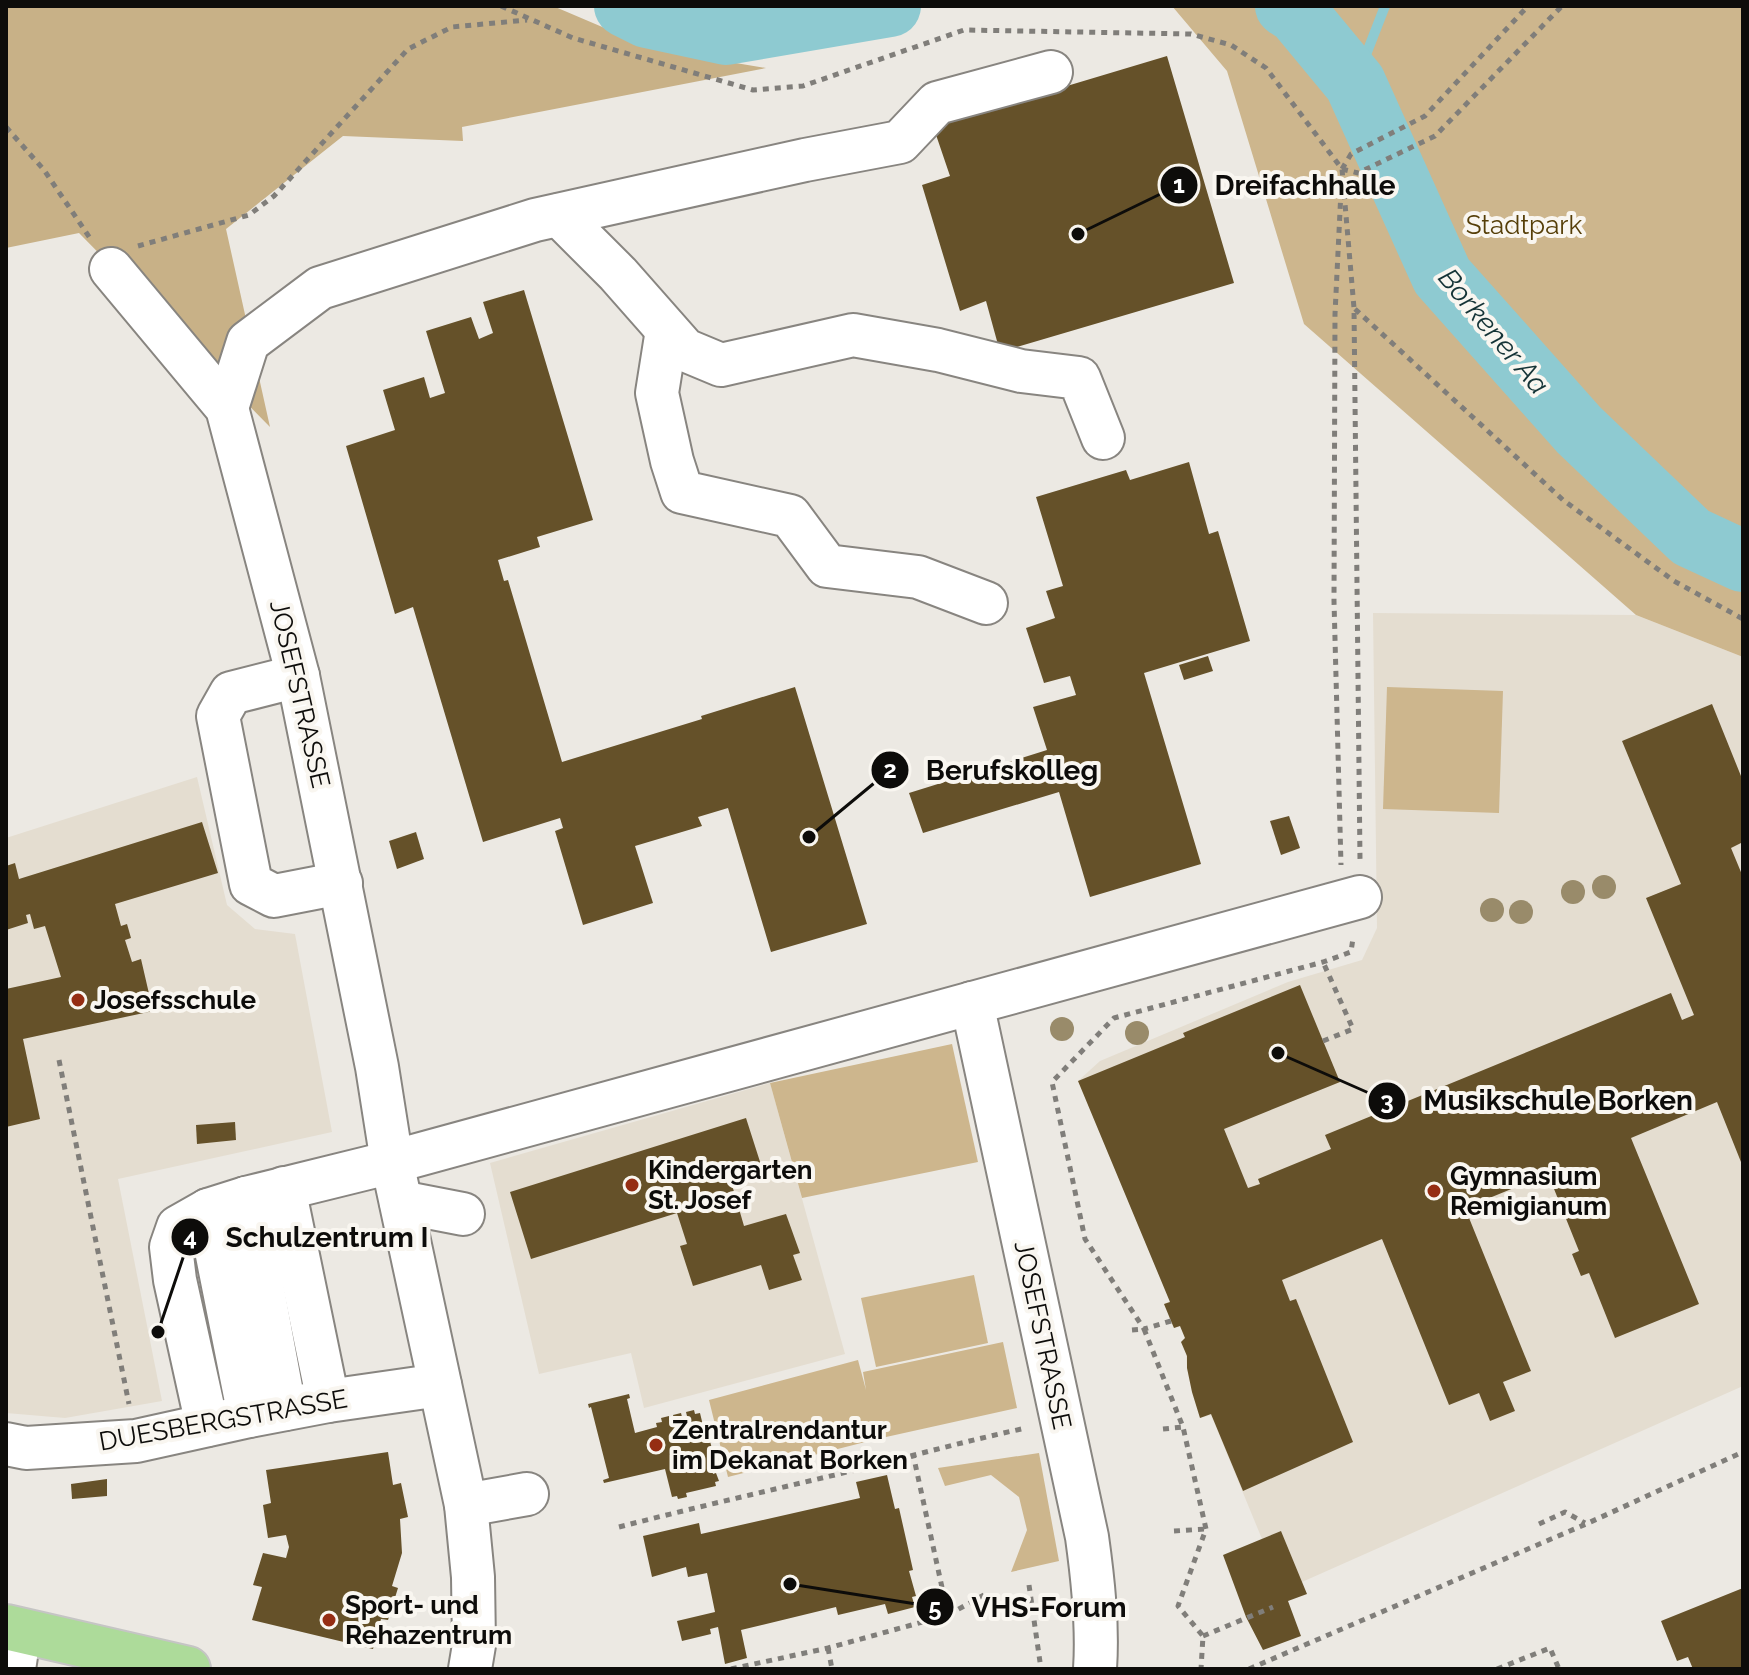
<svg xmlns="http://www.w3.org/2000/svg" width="1749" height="1675" font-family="Raleway,sans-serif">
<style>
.built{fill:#e4ddd0}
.green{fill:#cdb68d}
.forest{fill:#c8b187}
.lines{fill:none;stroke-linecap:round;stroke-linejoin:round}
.stream{stroke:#8ecad1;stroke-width:10}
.river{stroke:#8ecad1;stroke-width:62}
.building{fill:#655129}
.minor-casing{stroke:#888580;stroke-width:46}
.major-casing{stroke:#c5c5c4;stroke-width:48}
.path{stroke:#807e7a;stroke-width:5;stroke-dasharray:6 6;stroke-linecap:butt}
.minor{stroke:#fff;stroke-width:42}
.major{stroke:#addb9a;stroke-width:44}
.tree{fill:#998b6a}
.poi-dot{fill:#952d13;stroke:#f9f6f0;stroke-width:3}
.labels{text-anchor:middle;stroke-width:8;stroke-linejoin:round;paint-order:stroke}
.park-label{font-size:26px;fill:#553e07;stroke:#f9f6f0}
.street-label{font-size:26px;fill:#0d0c0a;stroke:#f9f6f0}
.poi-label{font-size:26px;font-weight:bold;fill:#0d0c0a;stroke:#f9f6f0;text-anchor:start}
.water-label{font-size:28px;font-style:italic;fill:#143336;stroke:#f9f6f0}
.leader{fill:none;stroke:#0d0c0a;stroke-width:3}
.callout-dot{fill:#0d0c0a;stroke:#f9f6f0;stroke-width:3}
.mark-label{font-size:24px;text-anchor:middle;font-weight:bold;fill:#fff}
.callout-label{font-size:28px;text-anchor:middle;font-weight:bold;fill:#0d0c0a;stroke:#f9f6f0;stroke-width:8;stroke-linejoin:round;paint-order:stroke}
</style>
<rect width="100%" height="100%" fill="#ece9e3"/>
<!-- built -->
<g class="built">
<path d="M1373,613L1636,615L1743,657V1386L1302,1582L1281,1531L1262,1539L1211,1415L1200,1418L1192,1392L1187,1368L1185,1338L1180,1326L1174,1328L1171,1321L1164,1304L1170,1301L1078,1081L1100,1061L1288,982L1362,960L1377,928Z"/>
<path d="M197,777L227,905L255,929L295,934L332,1132L118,1179L162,1401L65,1418L6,1413V838Z"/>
<path d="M770,1083L845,1354L644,1408L631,1353L539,1374L490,1163Z"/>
</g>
<!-- green -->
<g class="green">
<path d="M1172,6H1743V657L1636,615L1304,324L1227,71Z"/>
<path d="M1387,687L1503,691L1499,813L1383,809Z"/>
<path d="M952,1044L978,1162L802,1198L770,1083Z"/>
<path d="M974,1275L988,1343L876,1367L861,1298Z"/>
<path d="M1003,1342L1017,1408L877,1439L728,1477L709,1400L858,1360L866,1390L863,1372Z"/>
<path d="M1039,1453L1059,1561L1011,1572L1027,1530L1019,1497L991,1475L945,1486L938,1468Z"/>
</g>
<!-- forest -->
<path class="forest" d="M6,6H553L607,29L712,59L766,68L462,127L463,141L343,136L226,229L270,427L79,233L6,248Z"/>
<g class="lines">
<!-- stream -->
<path class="stream" d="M1355,83L1385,6"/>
<!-- river -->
<g class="river">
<path d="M625,6L647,17L726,34L890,6"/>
<path d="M1286,6L1297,13L1355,83L1442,276L1579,430L1691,537L1743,561"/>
</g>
</g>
<!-- building -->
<g class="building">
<path d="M1167,56L1234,283L1000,352L986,301L960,311L922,185L950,176L933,126Z"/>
<path d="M524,290L593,520L537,537L540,547L498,560L504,581L508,580L562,762L702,719L701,716L795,687L867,924L771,952L728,808L698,817L702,826L635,846L653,903L583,925L555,831L563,828L560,818L483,842L413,607L395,614L346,446L395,430L383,390L424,377L430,398L445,393L426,331L471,317L479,339L493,333L483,302Z"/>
<path d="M1189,462L1209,534L1218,531L1250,641L1144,673L1201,864L1090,897L1059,792L923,833L909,793L1047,750L1033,707L1076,695L1070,676L1044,683L1026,628L1055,618L1046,591L1063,586L1036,497L1126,470L1130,480Z"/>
<path d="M1208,656L1213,671L1184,680L1179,665Z"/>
<path d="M1712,704L1743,781V842L1731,848L1743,877V1167L1717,1102L1631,1138L1699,1304L1615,1338L1589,1273L1581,1276L1572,1254L1579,1251L1548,1174L1465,1208L1531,1371L1503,1382L1515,1411L1490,1421L1479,1393L1449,1405L1382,1239L1282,1280L1290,1301L1296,1299L1353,1442L1243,1491L1211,1414L1200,1418L1192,1392L1187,1368V1356L1181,1342L1185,1338L1180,1326L1174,1328L1171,1321L1164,1304L1170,1302L1078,1081L1185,1037L1183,1033L1300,985L1340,1082L1224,1129L1248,1188L1260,1184L1258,1179L1331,1149L1325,1135L1671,993L1682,1020L1694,1015L1646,898L1681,884L1622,741Z"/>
<path d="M1289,816L1300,848L1281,855L1270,821Z"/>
<path d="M202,822L218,873L115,904L121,926L127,924L131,938L125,940L132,962L141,959L153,1011L23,1039L40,1119L6,1127V989L61,977L45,926L34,929L30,914L26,915L28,923L6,930V866L15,863L19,879Z"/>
<path d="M416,832L424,859L397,869L389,841Z"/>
<path d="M746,1118L762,1168L730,1178L744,1226L786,1214L800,1253L793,1255L802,1280L769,1290L761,1265L693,1286L680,1246L687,1244L677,1213L531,1259L510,1192Z"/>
<path d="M235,1122L236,1140L197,1144L196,1125Z"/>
<path d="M629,1394L630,1398L627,1399L635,1433L657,1427L656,1423L662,1422L661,1418L669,1416V1420L674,1419L673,1415L681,1413L682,1417L687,1416L686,1412L694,1410L695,1414L700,1413L707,1442L710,1441L712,1449L708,1450L710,1457L713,1456L715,1465L711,1466L713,1474L716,1473L719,1481L715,1482L716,1486L686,1493L687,1497L678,1499L677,1496L672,1497L665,1469L604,1483L603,1480L609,1478L591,1407L589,1408L588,1404Z"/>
<path d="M388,1452L393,1485L401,1483L408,1517L400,1519L402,1553L392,1586L398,1588L388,1620L381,1619L373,1649L252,1620L262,1587L253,1585L263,1553L286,1558L289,1547L286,1535L268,1538L263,1505L271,1503L266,1470Z"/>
<path d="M887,1475L895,1509L899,1508L913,1570L909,1571L916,1596L912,1597L915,1607L888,1614L885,1604L838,1615L836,1607L741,1630L747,1658L725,1664L718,1627L710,1629L711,1634L682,1641L677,1621L715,1612L707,1573L688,1577L686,1567L652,1577L643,1536L699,1523L701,1534L860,1498L856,1482Z"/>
<path d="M107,1479V1496L72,1499L71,1484Z"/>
<path d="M1281,1531L1307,1594L1288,1601L1301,1636L1263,1650L1246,1617L1223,1555Z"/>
<path d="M1743,1588V1669H1693L1688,1657L1677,1661L1661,1621Z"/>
</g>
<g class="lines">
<defs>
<g id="minor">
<path d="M559,215L618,274L685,350L721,365L853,335L938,350L1021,371L1079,378L1103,438"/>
<path d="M111,269L227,408L298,676L377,1067L392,1162L466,1505L473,1577L474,1645L470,1669"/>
<path d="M667,330L657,393L672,461L682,492L790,516L827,566L918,577L986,603"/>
<path d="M227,408L248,342L320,288L535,220L805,160L900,142L937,103L1051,72"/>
<path d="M298,676L231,693L218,716L251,884L274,896L341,883"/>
<path d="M972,1003L1087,1537C1093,1580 1098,1625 1095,1669"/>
<path d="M284,1188L328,1401"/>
<path d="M246,1198L285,1409"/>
<path d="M401,1202L463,1214"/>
<path d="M208,1210L249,1416"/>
<path d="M207,1425L175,1280L171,1247L178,1227L208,1210L246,1198L392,1162L1360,897"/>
<path d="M6,1444L26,1448L136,1441L249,1416L328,1401L440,1385"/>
<path d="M466,1505L527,1494"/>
<path d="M14,1669L20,1630"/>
</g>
<path id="major" d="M6,1627L188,1669"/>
</defs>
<!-- minor casing -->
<use href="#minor" class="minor-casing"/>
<!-- major casing -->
<use href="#major" class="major-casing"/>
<!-- path -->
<g class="path">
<path d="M501,6L573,38L753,90L803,86L964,30L1191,34L1231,45L1266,68L1342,169L1354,308L1360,860"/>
<path d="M6,127L44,170L92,241"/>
<path d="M1342,169L1351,154L1425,116L1528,6"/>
<path d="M1342,169L1358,173L1435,136L1562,6"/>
<path d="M1341,191L1335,314L1334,601L1341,865"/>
<path d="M138,246L249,215L274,196L408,49L452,27L527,20"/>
<path d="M1355,309L1563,500L1674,581L1743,619"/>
<path d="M1323,1041L1353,1029L1323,962"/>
<path d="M59,1060L129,1404"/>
<path d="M1171,1321L1144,1329L1085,1239L1052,1082L1114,1018L1323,962L1351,952L1353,938"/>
<path d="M1132,1330L1144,1329L1183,1427L1206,1529L1178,1606L1203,1636L1201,1669"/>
<path d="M1163,1429L1183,1427"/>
<path d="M1539,1524L1565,1512L1585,1523"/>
<path d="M619,1527C704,1505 790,1486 876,1465C926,1452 975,1439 1026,1428"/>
<path d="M1174,1531L1206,1529"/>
<path d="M1029,1585L1041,1669"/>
<path d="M948,1615L984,1595"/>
<path d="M1203,1636L1273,1607"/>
<path d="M828,1648L832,1669"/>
<path d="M731,1669L828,1648L948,1615L913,1454"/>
<path d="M1249,1669L1586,1524L1743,1452"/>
<path d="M1497,1669L1550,1648L1559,1669"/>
</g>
<!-- minor -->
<use href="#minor" class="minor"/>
<!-- major -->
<use href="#major" class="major"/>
</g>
<!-- trees -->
<g class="tree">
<circle cx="1604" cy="887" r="12"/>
<circle cx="1573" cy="892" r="12"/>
<circle cx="1492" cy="910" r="12"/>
<circle cx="1521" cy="912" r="12"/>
<circle cx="1062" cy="1029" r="12"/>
<circle cx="1137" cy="1033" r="12"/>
</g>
<!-- markers -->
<g class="poi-dot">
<circle cx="78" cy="1000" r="8"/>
<circle cx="632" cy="1185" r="8"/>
<circle cx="1434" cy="1191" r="8"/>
<circle cx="656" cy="1445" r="8"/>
<circle cx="329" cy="1620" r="8"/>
</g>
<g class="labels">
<!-- park labels -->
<g class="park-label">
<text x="1524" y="234">Stadtpark</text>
</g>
<!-- street labels -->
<g class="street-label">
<text transform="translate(300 694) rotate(77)" y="9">JOSEFSTRASSE</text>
<text transform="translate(1043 1335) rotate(78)" y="9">JOSEFSTRASSE</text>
<text transform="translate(223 1420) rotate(-10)" y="9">DUESBERGSTRASSE</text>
</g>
<!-- poi labels -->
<g class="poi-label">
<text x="94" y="1009">Josefsschule</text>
<text x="648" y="1179">Kindergarten<tspan x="648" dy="30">St. Josef</tspan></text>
<text x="1450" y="1185">Gymnasium<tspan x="1450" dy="30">Remigianum</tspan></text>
<text x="672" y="1439">Zentralrendantur<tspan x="672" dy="30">im Dekanat Borken</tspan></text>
<text x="345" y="1614">Sport- und<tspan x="345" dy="30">Rehazentrum</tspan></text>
</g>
<!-- water labels -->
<g class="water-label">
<text transform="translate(1494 331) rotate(50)" y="10">Borkener Aa</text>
</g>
</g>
<!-- callouts -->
<path class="leader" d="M1078 234L1179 185M809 837L890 770M1278 1053L1387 1101M158 1332L190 1237M790 1584L935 1607"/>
<g class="callout-dot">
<circle cx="1078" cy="234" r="8"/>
<circle cx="809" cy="837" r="8"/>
<circle cx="1278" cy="1053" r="8"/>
<circle cx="158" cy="1332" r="8"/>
<circle cx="790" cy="1584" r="8"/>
<circle cx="1179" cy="185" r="20"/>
<circle cx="890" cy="770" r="20"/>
<circle cx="1387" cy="1101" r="20"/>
<circle cx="190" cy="1237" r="20"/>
<circle cx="935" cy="1607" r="20"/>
</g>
<g class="mark-label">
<text x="1179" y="193">1</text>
<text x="890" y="778">2</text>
<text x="1387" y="1109">3</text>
<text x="190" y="1246">4</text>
<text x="935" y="1616">5</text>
</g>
<g class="callout-label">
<text x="1305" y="195">Dreifachhalle</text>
<text x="1012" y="780">Berufskolleg</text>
<text x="1558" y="1110">Musikschule Borken</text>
<text x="327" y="1247">Schulzentrum I</text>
<text x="1049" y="1617">VHS-Forum</text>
</g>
<!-- border -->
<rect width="1749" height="1675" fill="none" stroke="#0d0c0a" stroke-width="16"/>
</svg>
